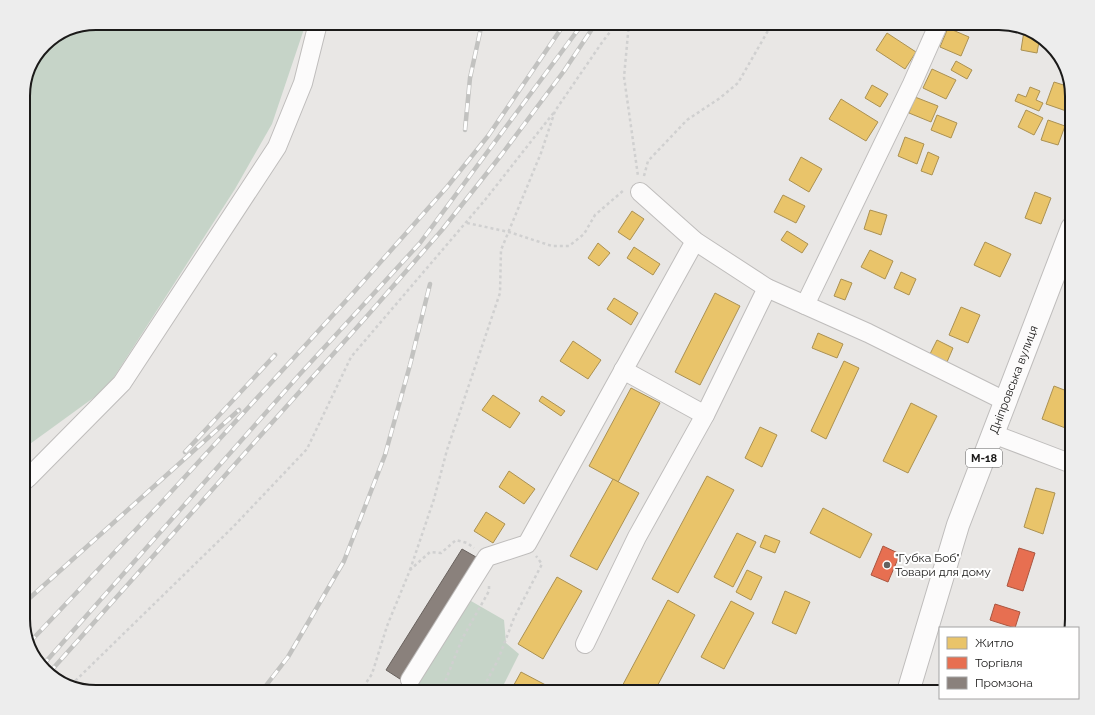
<svg xmlns="http://www.w3.org/2000/svg" width="1095" height="715" font-family="Raleway,sans-serif">
<style>
.green{fill:#c6d4c8}
.homes{fill:#e9c46a;stroke:#ab9152}
.shops{fill:#e76f51;stroke:#aa5640}
.industry{fill:#8a817c;stroke:#69625e}
.lines{fill:none;stroke-linecap:round;stroke-linejoin:round}
.minor-casing{stroke:#bfbdbc;stroke-width:20}
.highway-casing{stroke:#bfbdbc;stroke-width:24}
.path{stroke:#d0d0d0;stroke-width:2.5;stroke-dasharray:3 3;stroke-linecap:butt}
.minor{stroke:#fcfbfb;stroke-width:18}
.highway{stroke:#fcfbfb;stroke-width:22}
.rail-casing{stroke:#c2c2c0;stroke-width:4.5}
.rail{stroke:#fff;stroke-width:3;stroke-dasharray:9;stroke-linecap:butt}
.poi-dot{fill:#636260;stroke:#fff;stroke-width:1.5}
.labels{text-anchor:middle;stroke-width:4;stroke-linejoin:round;paint-order:stroke}
.shield{fill:#fff;stroke:#5f5f5e;stroke-width:1}
.shield-label{font-size:11px;font-weight:bold;fill:#1b1a19}
.street-label{font-size:12px;fill:#1b1a19;stroke:#fff}
.poi-label{font-size:12px;fill:#1b1a19;stroke:#fff;text-anchor:start}
.rim{fill:none;stroke:#1b1a19;stroke-width:2}
</style>
<rect width="100%" height="100%" fill="#e9e7e5"/>
<!-- green -->
<g class="green">
<path d="M96,23H306L272,124L235,189L107,388L23,449V91L44,44L68,28Z"/>
<path d="M471,601L504,620L506,643L519,654L500,692H400Z"/>
</g>
<!-- homes -->
<g class="homes">
<path d="M793,23H810L805,30Z"/>
<path d="M948,28L969,37L961,56L940,47Z"/>
<path d="M1024,31L1040,36L1037,53L1021,50Z"/>
<path d="M887,33L916,52L905,69L876,50Z"/>
<path d="M1060,56L1062,59L1064,66L1057,63Z"/>
<path d="M956,61L972,70L967,79L951,70Z"/>
<path d="M932,69L956,80L946,99L923,88Z"/>
<path d="M1054,82L1070,87L1072,95V113L1046,104Z"/>
<path d="M872,85L888,94L880,107L865,98Z"/>
<path d="M1030,87L1040,91L1036,100L1043,103L1039,111L1015,101L1018,94L1026,97Z"/>
<path d="M915,97L938,106L931,122L909,113Z"/>
<path d="M841,99L878,122L866,141L829,119Z"/>
<path d="M1026,110L1043,118L1034,135L1018,127Z"/>
<path d="M937,115L957,123L951,138L931,130Z"/>
<path d="M1048,120L1065,126L1058,145L1041,140Z"/>
<path d="M905,137L924,144L917,164L898,156Z"/>
<path d="M928,152L939,157L932,175L921,171Z"/>
<path d="M801,157L822,169L809,192L789,180Z"/>
<path d="M1035,192L1051,198L1041,224L1025,218Z"/>
<path d="M783,195L805,206L796,223L774,212Z"/>
<path d="M870,210L887,215L881,235L864,229Z"/>
<path d="M632,211L644,219L630,240L618,232Z"/>
<path d="M787,231L808,244L802,253L781,240Z"/>
<path d="M985,242L1011,254L1000,277L974,265Z"/>
<path d="M598,243L610,253L599,266L588,258Z"/>
<path d="M634,247L660,264L653,275L627,258Z"/>
<path d="M870,250L893,261L885,279L861,267Z"/>
<path d="M901,272L916,279L909,295L894,288Z"/>
<path d="M841,279L852,283L845,300L834,296Z"/>
<path d="M715,293L740,306L700,385L675,372Z"/>
<path d="M614,298L638,313L631,325L607,309Z"/>
<path d="M961,307L980,315L968,343L949,335Z"/>
<path d="M818,333L843,344L837,358L812,348Z"/>
<path d="M937,340L953,348L947,362L930,354Z"/>
<path d="M573,341L601,360L588,379L560,361Z"/>
<path d="M844,361L859,368L826,439L811,431Z"/>
<path d="M1054,386L1072,393V419L1068,429L1042,419Z"/>
<path d="M631,388L660,403L618,482L589,466Z"/>
<path d="M493,395L520,413L510,428L482,410Z"/>
<path d="M542,396L565,411L561,416L539,401Z"/>
<path d="M911,403L937,416L908,473L883,461Z"/>
<path d="M760,427L777,435L762,467L745,458Z"/>
<path d="M509,471L535,489L524,504L499,487Z"/>
<path d="M707,476L734,490L678,593L652,579Z"/>
<path d="M613,479L639,493L597,570L570,556Z"/>
<path d="M1036,488L1055,493L1043,534L1024,527Z"/>
<path d="M823,508L872,534L860,558L810,533Z"/>
<path d="M486,512L505,524L493,543L474,531Z"/>
<path d="M737,533L756,542L733,587L714,577Z"/>
<path d="M765,535L780,541L775,553L760,547Z"/>
<path d="M747,570L762,577L751,600L736,592Z"/>
<path d="M557,577L582,591L543,659L518,644Z"/>
<path d="M785,591L810,602L796,634L772,623Z"/>
<path d="M668,600L695,615L654,692H619Z"/>
<path d="M731,601L754,613L724,669L701,657Z"/>
<path d="M521,672L559,692H510Z"/>
<path d="M691,685L705,692H688Z"/>
</g>
<!-- shops -->
<g class="shops">
<path d="M883,546L900,554L888,582L871,575Z"/>
<path d="M1019,548L1035,553L1023,591L1007,586Z"/>
<path d="M995,604L1020,612L1015,628L990,620Z"/>
</g>
<!-- industry -->
<path class="industry" d="M462,549L476,557L400,679L386,670Z"/>
<g class="lines">
<defs>
<g id="minor">
<path d="M640,192L695,241L767,288L868,333L1005,401"/>
<path d="M805,305L912,84L939,23"/>
<path d="M623,370L705,415"/>
<path d="M993,434L1072,464"/>
<path d="M23,482L29,477L122,383L277,147L303,83L318,23"/>
<path d="M585,644L637,537L705,415L767,288"/>
<path d="M410,680L487,557L527,544L695,241"/>
</g>
<g id="highway">
<path id="s1" d="M908,692L958,525L1072,228"/>
</g>
</defs>
<!-- minor casing -->
<use href="#minor" class="minor-casing"/>
<!-- highway casing -->
<use href="#highway" class="highway-casing"/>
<!-- path -->
<g class="path">
<path d="M629,23L624,77L638,176"/>
<path d="M644,176L648,161L687,120L720,98L738,83L769,29"/>
<path d="M467,223L509,232L552,246H569L584,234L595,215L624,190"/>
<path d="M410,570L434,499L447,450L500,293L501,250L541,153L555,111L603,41L617,23"/>
<path d="M71,685L233,527L307,449L351,357L485,200L555,111"/>
<path d="M360,692L372,674L387,626L410,570L430,552L441,553L456,540L467,543L474,548"/>
<path d="M441,692L462,639L489,591V586"/>
<path d="M481,692L498,660L514,618L542,564L536,556"/>
</g>
<!-- minor -->
<use href="#minor" class="minor"/>
<!-- highway -->
<use href="#highway" class="highway"/>
<defs>
<g id="rail">
<path d="M465,130L470,78L482,23"/>
<path d="M185,452L275,355"/>
<path d="M23,604L239,410"/>
<path d="M29,643L161,503L354,292L447,187L488,136L565,23"/>
<path d="M42,666L300,374L420,243L583,23"/>
<path d="M49,673L368,315L442,230L502,154L564,71L596,23"/>
<path d="M261,692L288,657L344,561L385,455L410,365L430,284"/>
</g>
</defs>
<!-- rail casing -->
<use href="#rail" class="rail-casing"/>
<!-- rail -->
<use href="#rail" class="rail"/>
</g>
<!-- markers -->
<circle class="poi-dot" cx="887" cy="565" r="4"/>
<g class="labels">
<!-- shield labels -->
<rect class="shield" x="966" y="449" width="36" height="18" rx="3"/>
<g class="shield-label">
<text x="984" y="462">М-18</text>
</g>
<!-- street labels -->
<g class="street-label">
<text dy="4" stroke="none"><textPath href="#s1" startOffset="330">Дніпровська вулиця</textPath></text>
</g>
<!-- poi labels -->
<g class="poi-label">
<text x="895" y="562">"Губка Боб"<tspan x="895" dy="14">Товари для дому</tspan></text>
</g>
</g>
<!-- crop -->
<path d="M0 0H1095V715H0ZM96 30H999A66 66 0 0 1 1065 96V619A66 66 0 0 1 999 685H96A66 66 0 0 1 30 619V96A66 66 0 0 1 96 30Z" fill="#ededed" fill-rule="evenodd"/>
<path class="rim" d="M96 30H999A66 66 0 0 1 1065 96V619A66 66 0 0 1 999 685H96A66 66 0 0 1 30 619V96A66 66 0 0 1 96 30Z"/>
<!-- legend -->
<rect x="939" y="627" width="140" height="72" fill="#ffffff" stroke="#a4a3a3"/>
<rect x="947" y="637" width="20" height="12" fill="#e9c46a" stroke="#a4a3a3"/>
<text x="975" y="647" font-size="12" fill="#1b1a19">Житло</text>
<rect x="947" y="657" width="20" height="12" fill="#e76f51" stroke="#a4a3a3"/>
<text x="975" y="667" font-size="12" fill="#1b1a19">Торгівля</text>
<rect x="947" y="677" width="20" height="12" fill="#8a817c" stroke="#a4a3a3"/>
<text x="975" y="687" font-size="12" fill="#1b1a19">Промзона</text>
</svg>
